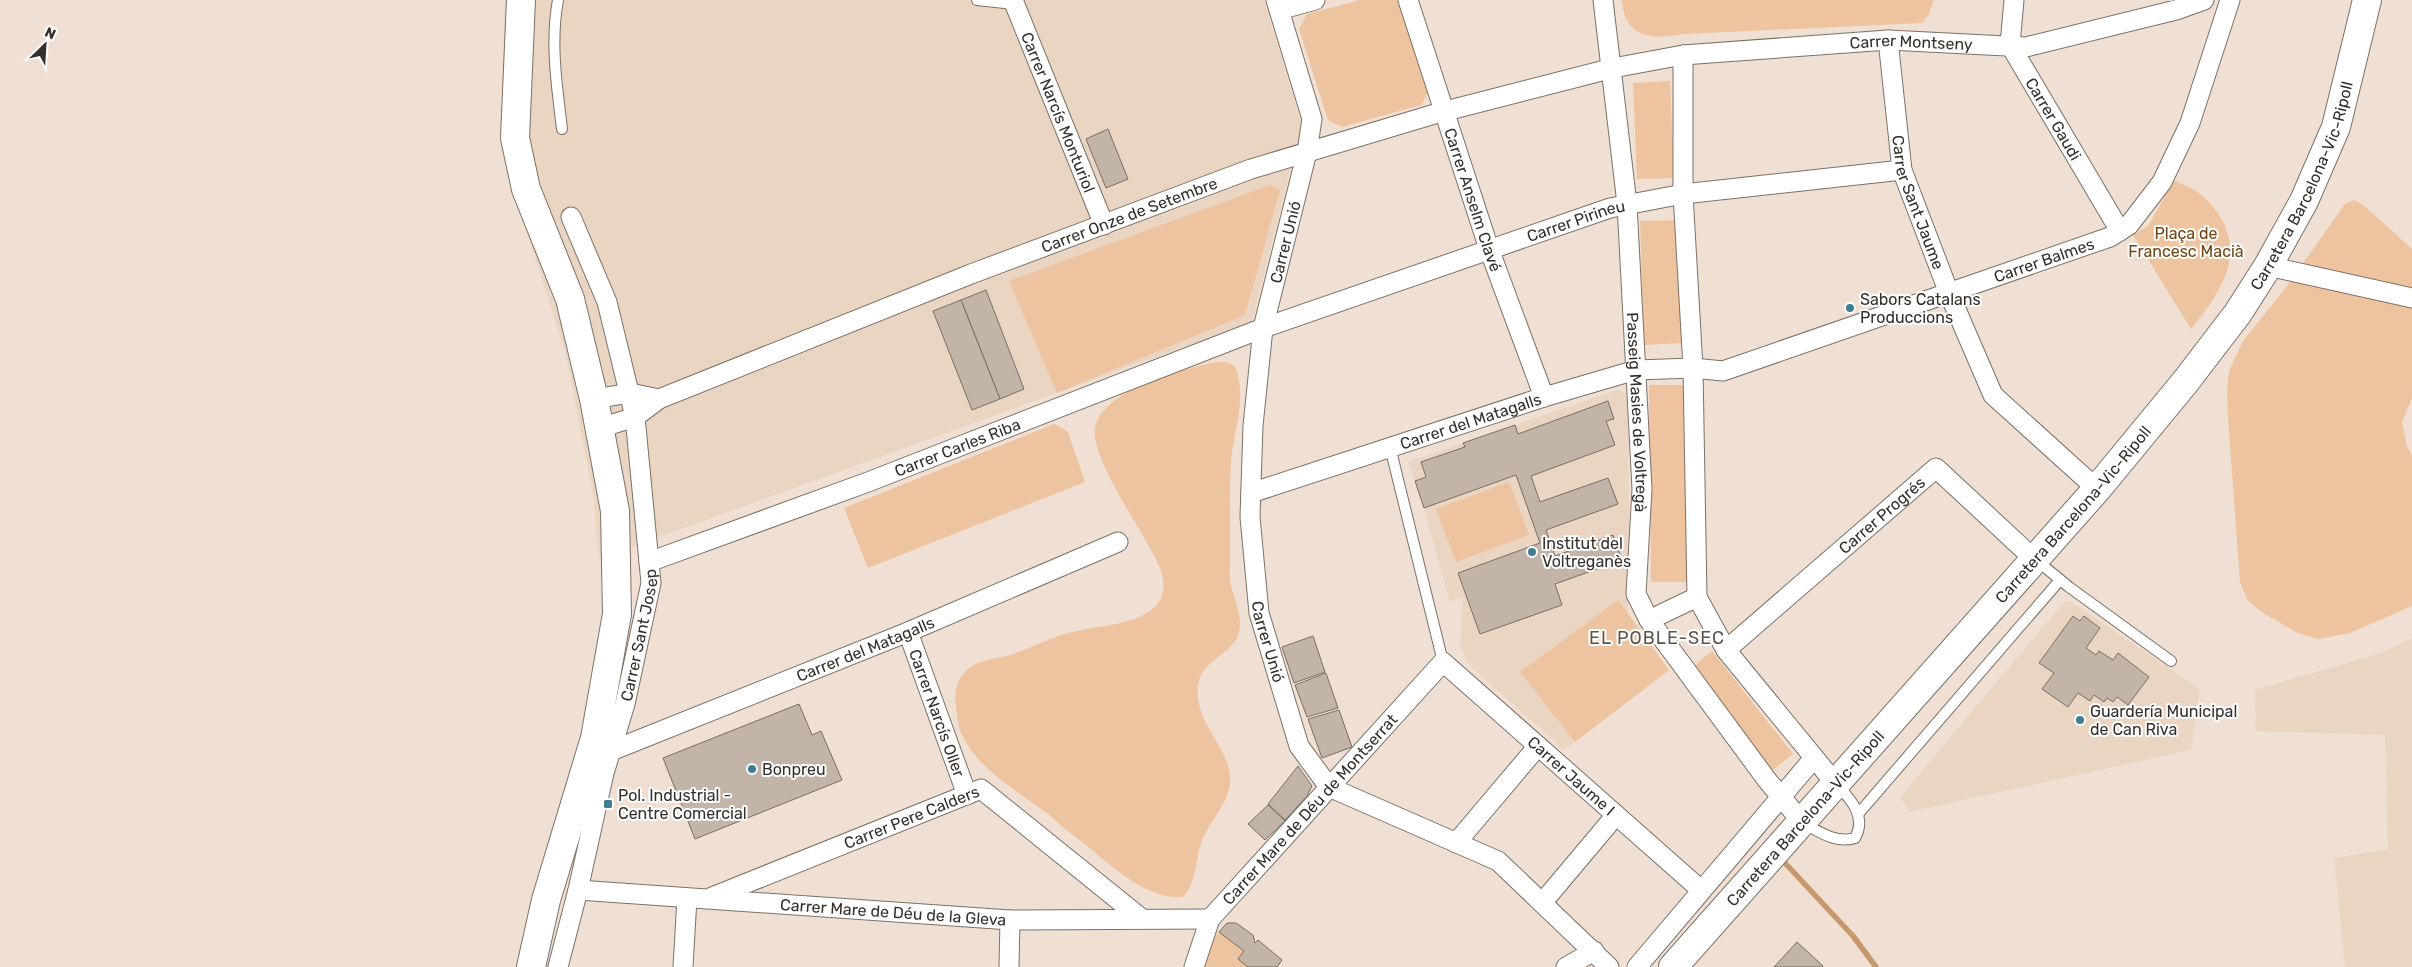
<svg xmlns="http://www.w3.org/2000/svg" width="2412" height="967" font-family="Rubik,sans-serif">
<style>
.built{fill:#ead5c3}
.green{fill:#eec39f}
.lines{fill:none;stroke-linecap:round;stroke-linejoin:round}
.stream{stroke:#c8986d;stroke-width:5.5}
.building{fill:#c3b4a8;stroke:#7a6d62}
.lane-casing{stroke:#7d7065;stroke-width:12}
.street-casing{stroke:#7d7065;stroke-width:21}
.secondary-casing{stroke:#7d7065;stroke-width:30}
.lane{stroke:#fff;stroke-width:10}
.street{stroke:#fff;stroke-width:19}
.secondary{stroke:#fff;stroke-width:28}
.poi-dot{fill:#3f7d93;stroke:#fff;stroke-width:2}
.labels{text-anchor:middle;stroke-width:4;stroke-linejoin:round;paint-order:stroke}
.street-label{font-size:16px;fill:#352f2a;stroke:#fff}
.park-label{font-size:16px;fill:#724312;stroke:#fff}
.poi-label{font-size:16px;fill:#352f2a;stroke:#fff;text-anchor:start}
.neighbourhood-label{font-size:18px;letter-spacing:1px;fill:#5f5248;stroke:#fff}
</style>
<rect width="100%" height="100%" fill="#efe0d3"/>
<!-- built -->
<g class="built">
<path d="M505,0H1264L1302,126L1252,322L599,559L594,499L565,351L511,183L502,83Z"/>
<path d="M1617,390L1627,393L1629,494L1628,613L1669,670L1564,750L1468,664L1460,644L1463,597L1450,602L1424,508L1408,462Z"/>
<path d="M2070,601L2200,689L2191,750L1909,812L1900,797L2064,602Z"/>
<path d="M2412,638V967H2345L2334,858L2388,849L2385,735L2256,731L2255,690L2384,652Z"/>
</g>
<!-- green -->
<g class="green">
<path d="M1360,0H1401L1429,91L1421,105L1342,127L1328,120L1299,29L1307,14Z"/>
<path d="M1621,0H1934L1928,16L1922,23L1685,34C1662,37 1636,42 1625,16C1623,11 1623,5 1621,0Z"/>
<path d="M1670,81L1674,178L1637,179L1633,83Z"/>
<path d="M2174,180C2183,185 2197,190 2204,197C2252,244 2226,286 2191,329L2133,235L2148,226Z"/>
<path d="M1270,185L1280,190L1245,315L1057,393L1009,281Z"/>
<path d="M2354,200L2363,205L2412,249V398L2402,422L2407,446L2412,456V606L2350,633L2318,639L2298,633L2263,613L2248,601L2240,582L2228,417L2227,391L2229,371L2243,341L2287,286L2345,204Z"/>
<path d="M1678,220L1682,343L1644,345L1640,221Z"/>
<path d="M1217,362H1226L1235,366C1248,399 1233,431 1231,463C1229,496 1230,529 1230,562C1230,568 1229,575 1230,581C1233,597 1243,615 1239,632C1235,654 1202,658 1198,685C1193,724 1233,749 1230,783C1228,804 1209,822 1202,841C1194,861 1198,881 1183,897C1140,900 1102,855 1069,832C1063,828 1058,822 1052,817C1024,796 979,770 963,737C958,728 957,717 956,707C954,693 956,680 967,670C979,659 998,659 1013,654C1033,647 1051,637 1072,632C1095,626 1144,625 1159,602C1170,583 1159,565 1150,548C1135,520 1098,466 1095,436C1090,392 1185,368 1217,362Z"/>
<path d="M1649,385H1685L1687,582H1651Z"/>
<path d="M1054,424L1068,432L1085,482L868,568L844,508Z"/>
<path d="M1509,482L1529,535L1456,562L1436,509Z"/>
<path d="M1618,600L1669,670L1575,742L1520,672Z"/>
<path d="M1712,651L1793,754L1773,770L1691,668Z"/>
<path d="M1219,932L1244,951L1248,967H1205L1212,941Z"/>
</g>
<g class="lines">
<!-- stream -->
<path class="stream" d="M1785,863L1853,936L1876,967"/>
</g>
<!-- building -->
<g class="building">
<path d="M1108,129L1128,179L1106,188L1086,139Z"/>
<path d="M986,290L1024,389L1000,399L961,300Z"/>
<path d="M961,300L1000,399L972,410L933,311Z"/>
<path d="M1608,401L1614,419L1606,421L1615,445L1531,476L1540,502L1608,478L1618,504L1546,530L1555,556L1613,535L1622,560L1555,584L1562,605L1480,634L1458,573L1540,543L1516,475L1424,508L1415,481L1426,477L1421,462L1465,447L1463,443L1515,425L1518,434Z"/>
<path d="M2073,616L2080,621L2084,616L2100,628L2086,648L2096,655L2099,651L2113,660L2118,653L2149,677L2128,705L2117,697L2113,702L2107,698L2104,702L2094,695L2090,701L2078,693L2068,707L2042,689L2054,673L2039,663Z"/>
<path d="M1313,636L1325,672L1294,683L1282,647Z"/>
<path d="M1326,673L1338,708L1307,717L1295,685Z"/>
<path d="M799,704L812,735L821,731L842,780L695,839L663,758Z"/>
<path d="M1339,710L1352,747L1322,758L1308,719Z"/>
<path d="M1298,766L1312,786L1307,796L1285,820L1268,804Z"/>
<path d="M1268,805L1285,821L1265,840L1248,824Z"/>
<path d="M1227,923H1236L1253,935L1255,943L1258,940L1282,960L1277,967H1248L1238,959L1244,951L1219,932Z"/>
<path d="M1797,942L1823,966L1822,967H1774Z"/>
</g>
<g class="lines">
<defs>
<g id="lane">
<path d="M558,0C550,43 557,86 562,129"/>
<path d="M977,0L1014,4"/>
<path d="M1390,447L1443,662"/>
<path d="M2035,559L2069,587L2171,661"/>
<path d="M1859,813L2060,580"/>
<path d="M1803,823C1820,832 1836,844 1855,838C1867,817 1851,799 1836,784"/>
</g>
<g id="street">
<path id="s1" d="M1013,0L1104,225"/>
<path id="s2" d="M1276,0L1312,119L1307,152L1263,328L1253,426L1250,517L1259,613L1299,746L1329,787L1498,861L1609,967"/>
<path id="s3" d="M1408,0L1489,249L1544,397"/>
<path id="s4" d="M1603,0L1627,204L1642,489L1636,594L1649,620L1767,780L1802,822"/>
<path id="s5" d="M2014,0L2010,45L2120,231"/>
<path d="M1279,10L1315,0"/>
<path id="s6" d="M1888,40L1902,170L1949,293L1993,395L2097,489"/>
<path d="M1683,55V194L1693,368L1697,597L1726,650L1835,783"/>
<path d="M2268,266L2412,298"/>
<path d="M594,399L630,393L659,399L635,417L600,428"/>
<path id="s7" d="M659,399L971,274L1251,169L1438,113L1613,68L1683,55L1888,40L2026,47L2176,10L2204,0"/>
<path id="s8" d="M1251,493L1544,397L1636,370L1693,368L1723,371L2110,237L2129,225L2162,182L2190,123L2230,0"/>
<path id="s9" d="M649,562L868,482L1263,328L1610,208L1683,194L1902,170"/>
<path d="M1649,620L1697,597"/>
<path id="s10" d="M908,632L967,795"/>
<path id="s11" d="M1726,650L1936,468L2034,559"/>
<path id="s12" d="M611,751L908,632L1118,542"/>
<path d="M1456,843L1538,746"/>
<path id="s13" d="M578,890L1010,920L1210,919"/>
<path id="s14" d="M712,897L981,789L1142,919"/>
<path d="M1542,903L1616,815"/>
<path id="s15" d="M558,967L578,890L604,773L625,704L651,583L635,417L607,302L571,217"/>
<path d="M683,967L687,898"/>
<path d="M1009,967L1010,920"/>
<path id="s16" d="M1194,967L1210,919L1443,662L1701,890"/>
<path d="M1566,967L1594,951"/>
<path d="M1637,967L1814,758"/>
</g>
<g id="secondary">
<path d="M521,0L515,138L526,189L570,299L594,399L615,511L617,614L595,738L546,900L531,967"/>
<path id="s17" d="M1673,967L2097,489L2186,381L2238,313L2268,266L2304,201L2336,127L2367,0"/>
</g>
</defs>
<!-- lane casing -->
<use href="#lane" class="lane-casing"/>
<!-- street casing -->
<use href="#street" class="street-casing"/>
<!-- secondary casing -->
<use href="#secondary" class="secondary-casing"/>
<!-- lane -->
<use href="#lane" class="lane"/>
<!-- street -->
<use href="#street" class="street"/>
<!-- secondary -->
<use href="#secondary" class="secondary"/>
</g>
<!-- markers -->
<g class="poi-dot">
<circle cx="1850" cy="308" r="5"/>
<circle cx="1532" cy="552" r="5"/>
<circle cx="2080" cy="720" r="5"/>
<circle cx="752" cy="769" r="5"/>
<rect x="603" y="799" width="10" height="10" rx="2.5"/>
</g>
<g class="labels">
<!-- street labels -->
<g class="street-label">
<text dy="6" stroke="none"><textPath href="#s7" startOffset="1311">Carrer Montseny</textPath></text>
<text dy="6" stroke="none"><textPath href="#s1" startOffset="121">Carrer Narcís Monturiol</textPath></text>
<text dy="6" stroke="none"><textPath href="#s5" startOffset="131">Carrer Gaudi</textPath></text>
<text dy="6" stroke="none"><textPath href="#s17" startOffset="1008">Carretera Barcelona-Vic-Ripoll</textPath></text>
<text dy="6" stroke="none"><textPath href="#s3" startOffset="210">Carrer Anselm Clavé</textPath></text>
<text dy="6" stroke="none"><textPath href="#s6" startOffset="166">Carrer Sant Jaume</textPath></text>
<text dy="6" stroke="none"><textPath href="#s7" startOffset="505">Carrer Onze de Setembre</textPath></text>
<text dy="6" stroke="none"><textPath href="#s9" startOffset="988">Carrer Pirineu</textPath></text>
<text transform="translate(1285 242) rotate(-76)" y="6">Carrer Unió</text>
<text dy="6" stroke="none"><textPath href="#s8" startOffset="831">Carrer Balmes</textPath></text>
<text dy="6" stroke="none"><textPath href="#s4" startOffset="414">Passeig Masies de Voltregà</textPath></text>
<text dy="6" stroke="none"><textPath href="#s8" startOffset="231">Carrer del Matagalls</textPath></text>
<text dy="6" stroke="none"><textPath href="#s9" startOffset="329">Carrer Carles Riba</textPath></text>
<text dy="6" stroke="none"><textPath href="#s17" startOffset="604">Carretera Barcelona-Vic-Ripoll</textPath></text>
<text dy="6" stroke="none"><textPath href="#s11" startOffset="206">Carrer Progrés</textPath></text>
<text dy="6" stroke="none"><textPath href="#s15" startOffset="342">Carrer Sant Josep</textPath></text>
<text dy="6" stroke="none"><textPath href="#s2" startOffset="655">Carrer Unió</textPath></text>
<text dy="6" stroke="none"><textPath href="#s12" startOffset="274">Carrer del Matagalls</textPath></text>
<text dy="6" stroke="none"><textPath href="#s10" startOffset="86">Carrer Narcís Oller</textPath></text>
<text dy="6" stroke="none"><textPath href="#s16" startOffset="569">Carrer Jaume I</textPath></text>
<text dy="6" stroke="none"><textPath href="#s16" startOffset="199">Carrer Mare de Déu de Montserrat</textPath></text>
<text dy="6" stroke="none"><textPath href="#s17" startOffset="199">Carretera Barcelona-Vic-Ripoll</textPath></text>
<text dy="6" stroke="none"><textPath href="#s14" startOffset="215">Carrer Pere Calders</textPath></text>
<text dy="6" stroke="none"><textPath href="#s13" startOffset="316">Carrer Mare de Déu de la Gleva</textPath></text>
</g>
<!-- park labels -->
<g class="park-label">
<text x="2186" y="239">Plaça de<tspan x="2186" dy="18">Francesc Macià</tspan></text>
</g>
<!-- poi labels -->
<g class="poi-label">
<text x="1860" y="305">Sabors Catalans<tspan x="1860" dy="18">Produccions</tspan></text>
<text x="1542" y="549">Institut del<tspan x="1542" dy="18">Voltreganès</tspan></text>
<text x="2090" y="717">Guardería Municipal<tspan x="2090" dy="18">de Can Riva</tspan></text>
<text x="762" y="775">Bonpreu</text>
<text x="618" y="801">Pol. Industrial -<tspan x="618" dy="18">Centre Comercial</tspan></text>
</g>
<!-- neighbourhood labels -->
<g class="neighbourhood-label">
<text x="1657" y="644">EL POBLE-SEC</text>
</g>
</g>
<!-- north arrow -->
<g transform="translate(45 45) rotate(25)" stroke="#ffffff" stroke-width="4" paint-order="stroke">
<path d="M0-4L9 19L0 12L-9 19Z" fill="#352f2a"/>
<text y="-8" font-size="14" font-weight="bold" text-anchor="middle" fill="#352f2a">N</text>
</g>
</svg>
